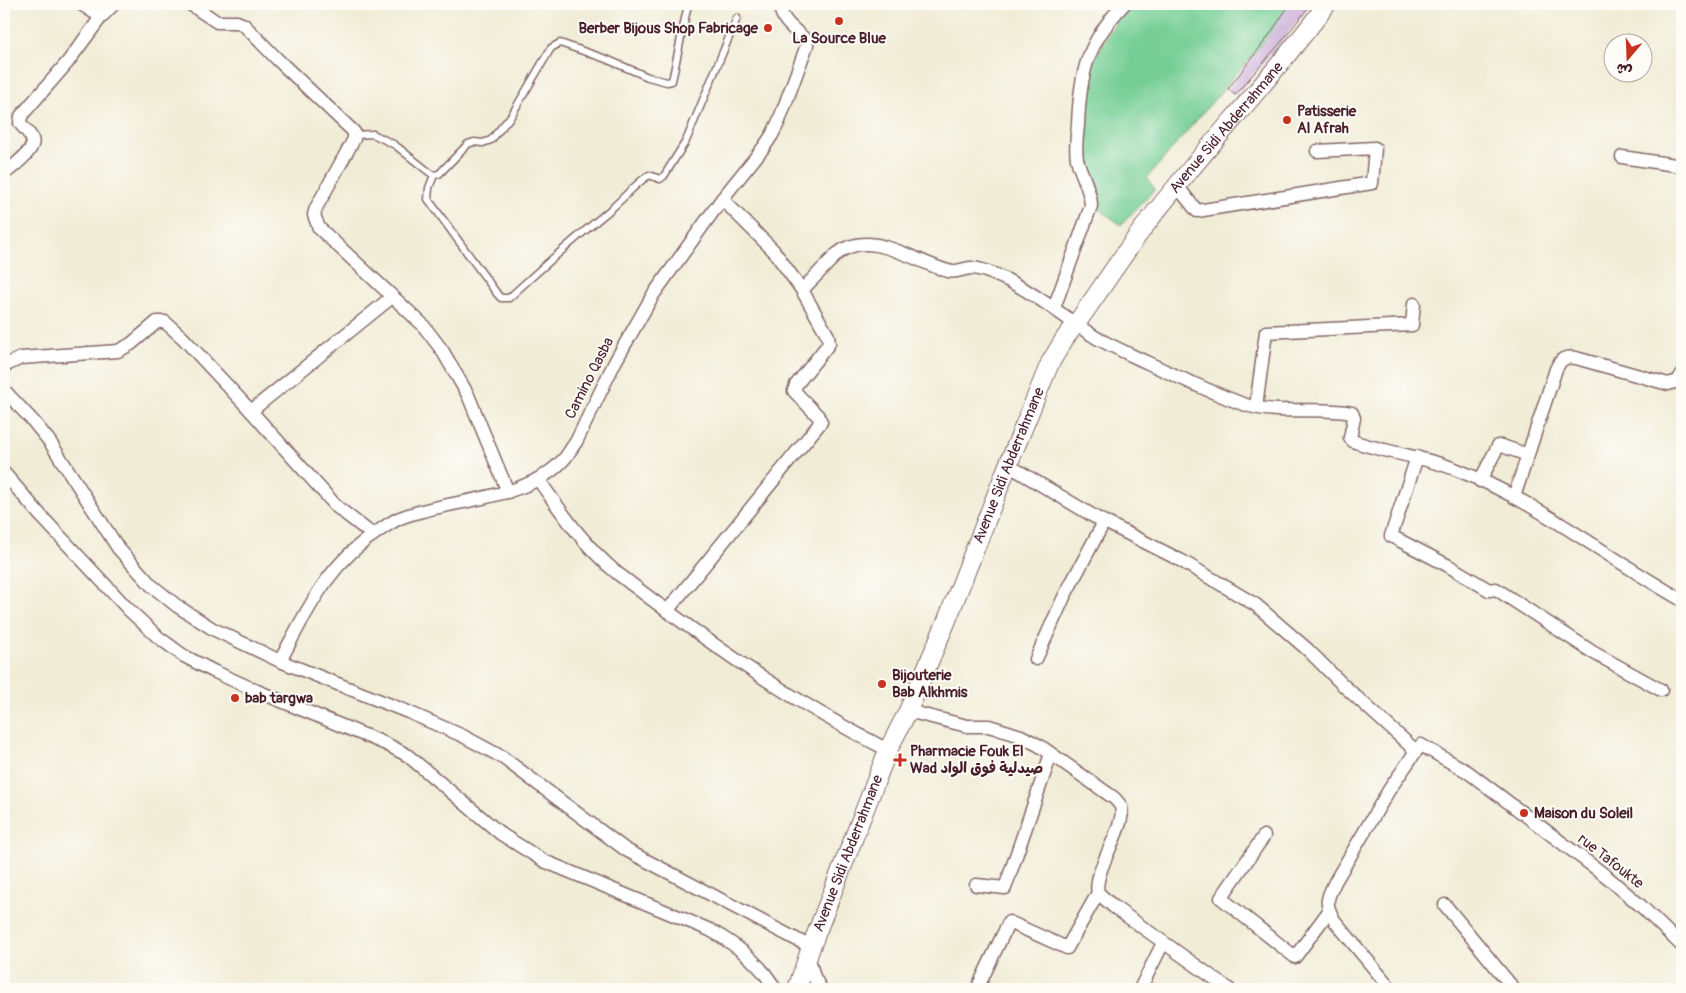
<svg xmlns="http://www.w3.org/2000/svg" width="1686" height="993" font-family="Pangolin,'Playpen Sans Arabic',sans-serif">
<style>
.green{fill:#75ce94;stroke:#607660}
.building{fill:#caabd7}
.lines{fill:none;stroke-linecap:round;stroke-linejoin:round}
.lane-casing{stroke:#846767;stroke-width:9}
.street-casing{stroke:#846767;stroke-width:15}
.secondary-casing{stroke:#846767;stroke-width:20}
.lane{stroke:#fff;stroke-width:6}
.street{stroke:#fff;stroke-width:12}
.secondary{stroke:#fff;stroke-width:18}
.poi-dot{fill:#c8321e;stroke:#fdfcf7;stroke-width:2}
.labels{text-anchor:middle;stroke-width:4;stroke-linejoin:round;paint-order:stroke}
.poi-label{font-size:15px;font-weight:bold;fill:#4a1f2b;stroke:#fdfcf7;text-anchor:start}
.street-label{font-size:15px;fill:#4a1f2b;stroke:#fdfcf7}
</style>
<rect width="100%" height="100%" fill="#fdfcf7"/>
<filter id="ink" filterUnits="userSpaceOnUse"><feTurbulence type="fractalNoise" baseFrequency=".02" numOctaves="2"/><feDisplacementMap in="SourceGraphic" scale="10" xChannelSelector="R" yChannelSelector="G"/><feConvolveMatrix kernelMatrix="1 2 1 2 8 2 1 2 1" color-interpolation-filters="sRGB"/></filter>
<filter id="wash" filterUnits="userSpaceOnUse"><feTurbulence type="fractalNoise" baseFrequency=".0096" numOctaves="4" result="noise"/><feDisplacementMap in="SourceGraphic" scale="20" xChannelSelector="R" yChannelSelector="G"/><feGaussianBlur stdDeviation="1.12" result="paint"/><feColorMatrix in="noise" values="0 0 0 0 0 0 0 0 0 0 0 0 0 0 0 0 0 1.4 0 .05"/><feComposite in="paint" operator="in"/></filter>
<g filter="url(#wash)">
<rect width="100%" height="100%" fill="#f0ecd6"/>
<!-- green -->
<path class="green" d="M1132,4H1292L1268,37L1147,178L1155,189L1121,225L1096,207L1079,157L1081,83L1116,21Z"/>
<g id="blocks">
<!-- building -->
<path class="building" d="M1290,4H1311L1283,40L1235,95L1228,89L1268,37Z"/>
</g>
</g>
<g filter="url(#ink)">
<use href="#blocks" fill-opacity="0" stroke="#846767" stroke-width="1"/>
<g class="lines">
<defs>
<g id="lane">
<path d="M355,135L373,134L395,145L429,172L434,175L439,174L468,144L474,142L483,143L491,140L511,116L551,48L560,43L606,59L648,77L667,82L672,81L688,4"/>
<path d="M434,175L429,188L428,199L498,295L501,298H509C542,267 576,238 611,209C624,198 635,184 649,175L660,179L664,176L686,141L737,18"/>
</g>
<g id="street">
<path d="M81,4L101,17"/>
<path d="M190,4L217,22H237L244,25L279,61L354,132V139L316,208L314,215L319,228L422,324L442,350L468,395L508,492"/>
<path d="M1622,157L1682,166"/>
<path d="M4,174C11,168 37,149 32,139C30,133 23,128 20,123L21,116L67,63L101,17L114,4"/>
<path d="M1177,186L1197,211L1372,183L1375,148L1317,151"/>
<path d="M802,290L837,254C869,227 915,262 948,271C956,273 962,269 970,268C982,268 999,276 1009,281C1040,296 1066,319 1095,337C1111,346 1129,354 1146,362C1178,377 1210,392 1243,404C1279,416 1316,406 1352,413L1354,418L1350,438L1353,441C1386,453 1422,456 1455,469C1537,501 1606,557 1682,600"/>
<path d="M1054,308L1091,206C1091,190 1081,175 1077,159C1075,148 1077,135 1078,125C1080,72 1087,43 1124,4"/>
<path d="M4,366L21,358L118,351L131,344L157,322H165L183,338L251,411L337,507L373,535"/>
<path d="M4,390L33,421L50,442L118,548L151,585L177,606L213,629L280,661L408,712L463,736L502,757L626,850L811,947"/>
<path d="M1256,407L1266,332L1412,325L1414,304"/>
<path d="M251,411L392,297"/>
<path d="M1417,457L1391,536L1447,565L1489,590L1496,589L1594,653L1661,690"/>
<path d="M1008,465L1095,517L1180,560L1256,605L1307,649L1342,684L1416,751L1389,790L1336,880C1327,898 1324,902 1334,920L1391,989"/>
<path d="M4,473L41,516L128,609L158,637L184,656L213,671L257,691L386,744L407,755L501,834L544,861L710,930C735,944 761,963 775,989"/>
<path d="M538,479C562,513 585,547 617,573C703,639 792,702 888,750"/>
<path d="M1480,481L1498,446H1502L1528,455"/>
<path d="M1514,497L1556,369C1561,359 1564,356 1576,358L1668,384L1678,381L1682,374"/>
<path d="M667,611L821,422L818,416L794,391L796,385L827,346L829,343L828,336L802,290L773,250L722,199"/>
<path d="M1036,659L1064,597L1104,522"/>
<path d="M280,661C308,609 328,563 380,530C386,526 393,521 400,518C450,498 527,502 565,458C569,453 572,447 576,442L615,362L653,295L722,199L764,147L772,135L779,121L807,45L806,40C796,31 778,19 781,4"/>
<path d="M908,711L967,726H989L1021,736L1040,746L1114,798C1117,801 1120,804 1121,807C1127,826 1092,871 1098,893L1114,907L1229,989"/>
<path d="M1416,751L1421,745L1468,772L1606,876L1641,906L1682,946"/>
<path d="M1264,836L1221,898L1295,957L1329,911"/>
<path d="M976,885L1005,888L1051,754"/>
<path d="M1445,905L1514,989"/>
<path d="M808,955L814,977L821,989"/>
<path d="M977,989L1009,922L1067,948L1098,893"/>
<path d="M1140,989L1163,943"/>
</g>
<g id="secondary">
<path id="s1" d="M797,989L811,947L888,750L908,711L947,620L1008,465L1050,363L1065,338L1076,324C1099,292 1120,259 1144,227C1202,151 1270,81 1327,4"/>
</g>
</defs>
<!-- lane casing -->
<use href="#lane" class="lane-casing"/>
<!-- street casing -->
<use href="#street" class="street-casing"/>
<!-- secondary casing -->
<use href="#secondary" class="secondary-casing"/>
<!-- lane -->
<use href="#lane" class="lane"/>
<!-- street -->
<use href="#street" class="street"/>
<!-- secondary -->
<use href="#secondary" class="secondary"/>
</g>
</g>
<!-- markers -->
<g class="poi-dot">
<circle cx="839" cy="21" r="5"/>
<circle cx="768" cy="28" r="5"/>
<circle cx="1287" cy="120" r="5"/>
<circle cx="882" cy="684" r="5"/>
<circle cx="235" cy="698" r="5"/>
<path d="M897.5 752.5h5v5h5v5h-5v5h-5v-5h-5v-5h5z"/>
<circle cx="1524" cy="813" r="5"/>
</g>
<g class="labels">
<!-- poi labels -->
<g class="poi-label">
<text x="758" y="33" text-anchor="end">Berber Bijous Shop Fabricage</text>
<text x="839" y="43" text-anchor="middle">La Source Blue</text>
<text x="1297" y="116">Patisserie<tspan x="1297" dy="17">Al Afrah</tspan></text>
<text x="892" y="680">Bijouterie<tspan x="892" dy="17">Bab Alkhmis</tspan></text>
<text x="245" y="703">bab targwa</text>
<text x="910" y="756">Pharmacie Fouk El<tspan x="910" dy="17">Wad صيدلية فوق الواد</tspan></text>
<text x="1534" y="818">Maison du Soleil</text>
</g>
<!-- street labels -->
<g class="street-label">
<text dy="5" stroke="none"><textPath href="#s1" startOffset="970">Avenue Sidi Abderrahmane</textPath></text>
<text transform="translate(589 378) rotate(-63)" y="5">Camino Qasba</text>
<text dy="5" stroke="none"><textPath href="#s1" startOffset="565">Avenue Sidi Abderrahmane</textPath></text>
<text dy="5" stroke="none"><textPath href="#s1" startOffset="145">Avenue Sidi Abderrahmane</textPath></text>
<text transform="translate(1611 861) rotate(38)" y="5">rue Tafoukte</text>
</g>
</g>
<!-- margin -->
<rect width="1686" height="993" fill="none" stroke="#fdfcf7" stroke-width="20"/>
<!-- north arrow -->
<g transform="translate(1628 58) rotate(199)"><circle r="24" fill="#fdfcf7" stroke="#b5a4a5"/>
<path d="M0-4L9 19L0 12L-9 19Z" fill="#c8321e"/>
<text y="-8" font-size="14" font-weight="bold" text-anchor="middle" fill="#4a1f2b">ش</text>
</g>
</svg>
